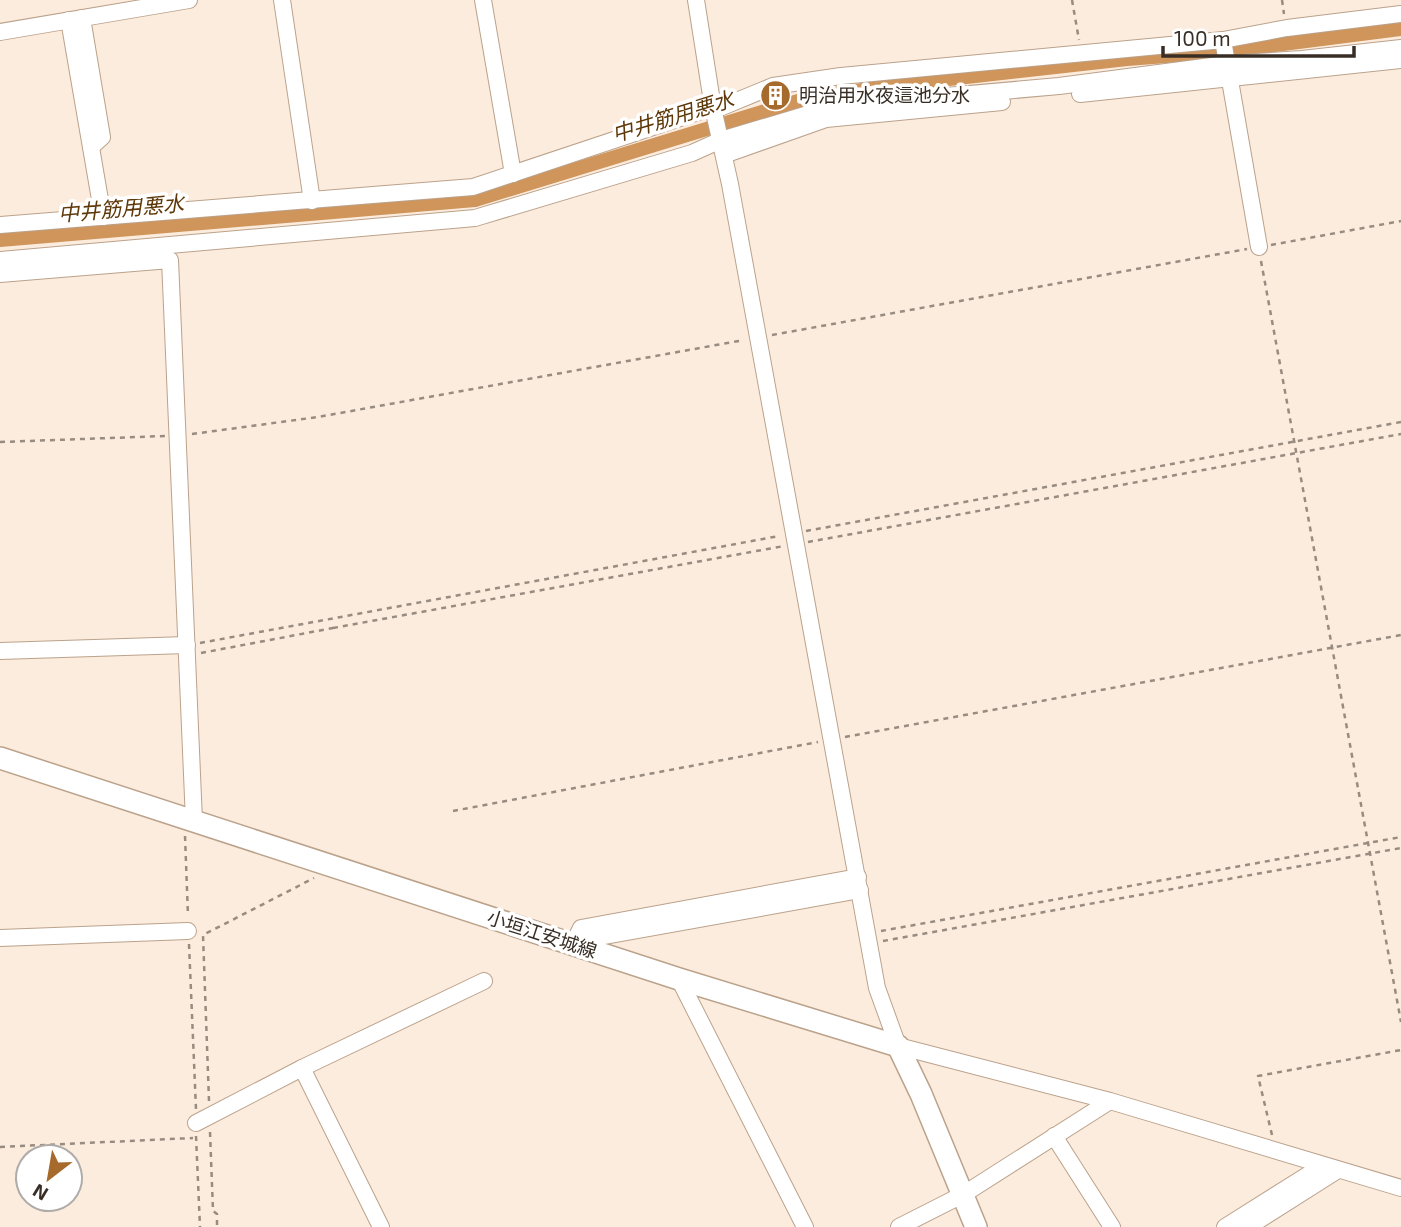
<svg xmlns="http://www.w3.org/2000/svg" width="1401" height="1227" font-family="'Exo 2','Noto Sans JP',sans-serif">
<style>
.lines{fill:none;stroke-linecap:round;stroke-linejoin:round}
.canal{stroke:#cf955b;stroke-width:14}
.minor-casing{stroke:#bba28b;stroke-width:18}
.major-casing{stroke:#bba28b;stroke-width:24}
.path{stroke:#988b80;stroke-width:2.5;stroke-dasharray:5 5;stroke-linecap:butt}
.minor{stroke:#fff;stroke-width:16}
.major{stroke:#fff;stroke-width:21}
.labels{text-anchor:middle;stroke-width:7;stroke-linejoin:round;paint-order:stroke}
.poi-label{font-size:19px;fill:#382e25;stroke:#fff;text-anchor:start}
.street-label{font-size:19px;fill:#382e25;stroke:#fff}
.water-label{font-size:21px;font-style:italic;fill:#5f3809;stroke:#fff}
</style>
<rect width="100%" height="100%" fill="#fcecde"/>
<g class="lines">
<!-- canal -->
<path class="canal" d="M0,240L475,200L811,97L922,82L1127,59L1220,52L1401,29"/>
<defs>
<g id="minor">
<path d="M282,0L312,201"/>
<path d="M483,0L513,174"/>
<path d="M696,0L713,108L730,184L877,988L898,1046L1110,1101L1401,1188"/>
<path d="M82,18L102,137L91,147"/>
<path d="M69,20L103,217"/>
<path d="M0,32L189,0"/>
<path d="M1223,40L1259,247"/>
<path d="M1080,94L1401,60"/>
<path d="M724,155L826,119L1002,102"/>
<path d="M0,225L473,187L704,110L722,107L773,86L841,76L1223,40L1287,28L1401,14"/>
<path d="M0,260L475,218L692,153L721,140L835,106L1059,86L1227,64L1302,59L1401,48"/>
<path d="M0,274L170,260L194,821"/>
<path d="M0,651L187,645"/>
<path d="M0,938L188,931"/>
<path d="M573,944L581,928L858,877"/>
<path d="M573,944L588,939L860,890"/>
<path d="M679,979L805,1227"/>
<path d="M302,1068L484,981"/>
<path d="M196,1123L302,1068L381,1227"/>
<path d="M1054,1136L1112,1227"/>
<path d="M899,1227L964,1194L1110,1101"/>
<path d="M1225,1227L1322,1166"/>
<path d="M1248,1227L1338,1170"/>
</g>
<path id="major" d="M0,758L679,979L898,1046L921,1094L976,1227"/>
</defs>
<!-- minor casing -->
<use href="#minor" class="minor-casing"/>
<!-- major casing -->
<use href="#major" class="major-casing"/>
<!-- path -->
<g class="path">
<path d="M1072,0L1079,40"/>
<path d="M1282,0L1284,14"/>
<path d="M1271,245L1401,221"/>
<path d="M1261,261L1401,1022"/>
<path d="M772,335L1247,249"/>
<path d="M192,434L318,417L744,340"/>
<path d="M0,442L165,436"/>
<path d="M806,531L1401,422"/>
<path d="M808,542L1401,434"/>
<path d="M333,628L784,546"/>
<path d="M200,643L779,536"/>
<path d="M201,653L333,628V631"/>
<path d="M845,737L1401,635"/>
<path d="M453,811L818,742"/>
<path d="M185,836L188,916"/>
<path d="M881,931L1401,837"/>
<path d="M883,941L1401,848"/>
<path d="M189,944L196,1109"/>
<path d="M209,1101L203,935L314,878"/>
<path d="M210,1132L213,1211L217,1214V1227"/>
<path d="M1272,1135L1258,1076L1401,1050"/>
<path d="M196,1136L200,1227"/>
<path d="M0,1147L193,1138"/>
</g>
<!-- minor -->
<use href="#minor" class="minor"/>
<!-- major -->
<use href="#major" class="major"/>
</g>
<!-- icons -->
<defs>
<symbol id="building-disc" viewBox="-11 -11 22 22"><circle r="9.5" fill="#a66b2c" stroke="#fff"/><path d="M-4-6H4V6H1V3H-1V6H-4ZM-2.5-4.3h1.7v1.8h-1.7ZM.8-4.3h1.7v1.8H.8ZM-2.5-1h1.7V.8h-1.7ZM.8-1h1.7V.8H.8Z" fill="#fff"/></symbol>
</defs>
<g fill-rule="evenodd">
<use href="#building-disc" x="758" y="78" width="35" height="35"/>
</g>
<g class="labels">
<!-- poi labels -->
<g class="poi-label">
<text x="799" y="102">明治用水夜這池分水</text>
</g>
<!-- street labels -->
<g class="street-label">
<text transform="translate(542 934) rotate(18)" y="7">小垣江安城線</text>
</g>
<!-- water labels -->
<g class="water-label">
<text transform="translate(673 117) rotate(-17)" y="7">中井筋用悪水</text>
<text transform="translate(121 209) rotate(-5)" y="7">中井筋用悪水</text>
</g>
</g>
<!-- north arrow -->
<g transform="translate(49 1178) rotate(211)"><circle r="33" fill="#ffffff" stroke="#afaba8" stroke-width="2"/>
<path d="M0-5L12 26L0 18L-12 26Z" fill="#a66b2c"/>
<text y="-10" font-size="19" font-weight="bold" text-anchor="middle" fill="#382e25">N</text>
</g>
<!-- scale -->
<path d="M1163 46v10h191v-10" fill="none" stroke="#382e25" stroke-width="3.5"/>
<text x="1174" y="46" font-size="21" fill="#382e25" stroke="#ffffff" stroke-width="5" paint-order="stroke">100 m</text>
</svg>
